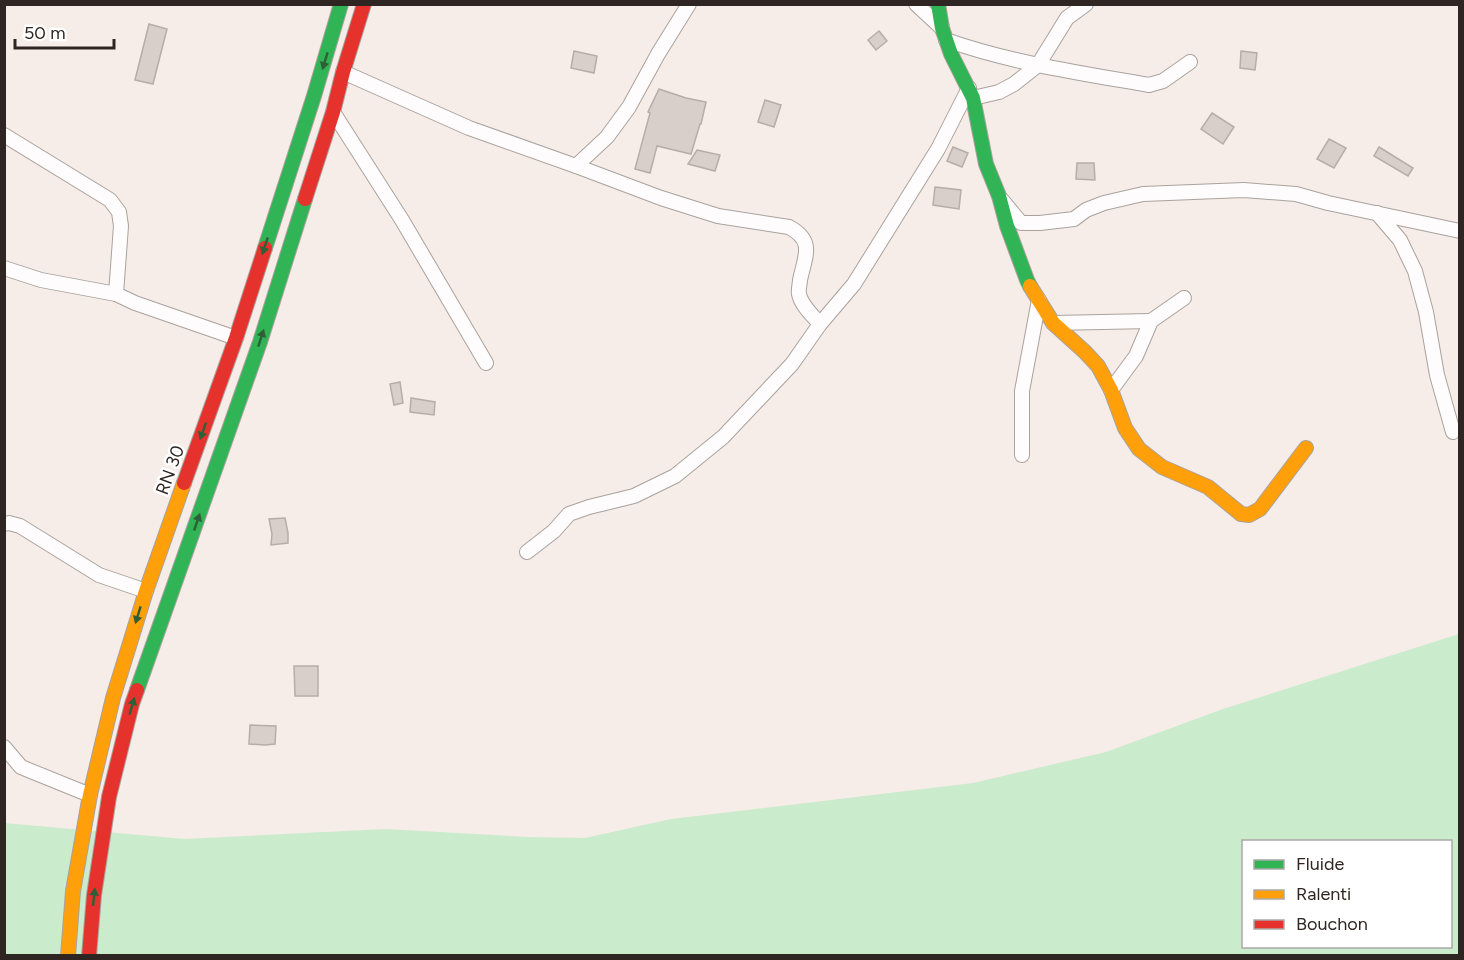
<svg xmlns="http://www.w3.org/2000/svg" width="1464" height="960" font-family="Figtree,sans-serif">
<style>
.green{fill:#cbebcd;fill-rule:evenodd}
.building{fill:#d8cfcb;stroke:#b6ada9;stroke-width:1.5}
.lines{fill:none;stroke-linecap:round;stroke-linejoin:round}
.street-casing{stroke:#aaa29e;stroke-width:16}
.fast-casing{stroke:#aaa29e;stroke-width:16}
.slow-casing{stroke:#aaa29e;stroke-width:16}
.jam-casing{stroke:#aaa29e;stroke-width:16}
.street{stroke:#fefcfc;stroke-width:14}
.fast{stroke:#30b455;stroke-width:14}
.slow{stroke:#ff9f0a;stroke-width:14}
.jam{stroke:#e5322d;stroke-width:14}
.oneway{fill:#2f5f37}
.labels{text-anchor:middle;stroke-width:5;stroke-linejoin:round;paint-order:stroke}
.street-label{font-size:18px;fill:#2f2623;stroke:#fff}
</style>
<rect width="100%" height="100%" fill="#f6ece8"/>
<!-- green -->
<path class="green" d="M1459,634V955H5L4,823L185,839L386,829L526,837L585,838L671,819L973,783L1106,752L1223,709ZM1244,842H1450V946H1244Z"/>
<!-- building -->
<g class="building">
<path d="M149,24L167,29L153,84L135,80Z"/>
<path d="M879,31L887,41L876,50L868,40Z"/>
<path d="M574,51L597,56L594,73L571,68Z"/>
<path d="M1241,51L1257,53L1255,70L1240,68Z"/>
<path d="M659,89L686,98L706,102L701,124H700L691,154L657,146L650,173L635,169L650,113L648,112Z"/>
<path d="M765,100L781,105L774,127L758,122Z"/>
<path d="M1212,113L1234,127L1223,144L1201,129Z"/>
<path d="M1329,139L1346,148L1334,168L1317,159Z"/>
<path d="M953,147L968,153L962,167L947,161Z"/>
<path d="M1379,147L1413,168L1408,176L1374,156Z"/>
<path d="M697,150L720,155L715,171L688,164Z"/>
<path d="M1077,163H1094L1095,180L1076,179Z"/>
<path d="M935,187L961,190L959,209L933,205Z"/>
<path d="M400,382L403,403L394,405L390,384Z"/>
<path d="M411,398L435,402L434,415L410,412Z"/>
<path d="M285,518L288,533V543L271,545L272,534L269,519Z"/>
<path d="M294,666H318V696H295Z"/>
<path d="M250,725L276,726L275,744L265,745L249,744Z"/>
</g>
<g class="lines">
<defs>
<g id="street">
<path d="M916,4L942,28"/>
<path d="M946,40C1012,63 1080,73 1149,85L1163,81L1190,62"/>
<path d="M343,72L469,128L576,166L661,198L718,216L789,227C815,241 805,256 800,280C800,284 798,290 799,294C801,305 813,316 820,324"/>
<path d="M973,98L999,92L1014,84L1038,65L1067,18L1086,4"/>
<path d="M333,112L402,220L486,363"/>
<path d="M4,135L110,200L119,212L121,226L116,294L135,303L236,338"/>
<path d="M576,166L607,137L629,107L658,54L689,4"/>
<path d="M1002,200L1021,223H1040L1074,219L1086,210L1104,203L1143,194L1244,190L1296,194L1328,203L1460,231"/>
<path d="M1377,213L1400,240L1415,271L1426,312L1437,375L1453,432"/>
<path d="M4,268L41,280L116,294"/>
<path d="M1053,323L1151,321"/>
<path d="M1111,390L1136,356L1151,321L1184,298"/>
<path d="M1022,455V391L1039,300"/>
<path d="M4,524L9,523L20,526L99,575L146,591"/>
<path d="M527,552L554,531L569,514L589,507L634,496L675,476L723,437L792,364L820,324L854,284L938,149L969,88"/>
<path d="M4,747L21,767L90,795"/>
</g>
<g id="fast">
<path d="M938,4L942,28L951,54L973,98L986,164L999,196L1007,226L1027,280L1030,286"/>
<path d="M265,248L314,96L341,4"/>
<path d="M137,690L260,342L305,199"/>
</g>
<g id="slow">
<path d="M1030,286L1053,323L1085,352L1098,366L1111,390L1125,428L1139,449L1162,467L1208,487L1241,514L1249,515L1260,509L1306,448"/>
<path d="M68,956L73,891L90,795L113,698L146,591L184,483"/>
</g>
<g id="jam">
<path d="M305,199L333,112L343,72L364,4"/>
<path d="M184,483L236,338L265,248"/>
<path d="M89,956L94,895L109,797L132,704L137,690"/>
</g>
</defs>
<!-- street casing -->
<use href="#street" class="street-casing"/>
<!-- fast casing -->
<use href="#fast" class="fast-casing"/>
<!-- slow casing -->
<use href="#slow" class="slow-casing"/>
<!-- jam casing -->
<use href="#jam" class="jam-casing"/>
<!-- street -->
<use href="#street" class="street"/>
<!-- fast -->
<use href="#fast" class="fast"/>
<!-- slow -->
<use href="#slow" class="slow"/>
<!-- jam -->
<use href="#jam" class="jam"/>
</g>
<!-- one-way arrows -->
<defs><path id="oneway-solid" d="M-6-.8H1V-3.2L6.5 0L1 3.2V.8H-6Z" transform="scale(1.5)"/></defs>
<g class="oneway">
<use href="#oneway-solid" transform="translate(325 61) rotate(107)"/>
<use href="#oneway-solid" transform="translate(265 246) rotate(108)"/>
<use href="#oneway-solid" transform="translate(261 338) rotate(-72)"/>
<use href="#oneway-solid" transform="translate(203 431) rotate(110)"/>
<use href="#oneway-solid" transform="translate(197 522) rotate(-71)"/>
<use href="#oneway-solid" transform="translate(138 615) rotate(107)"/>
<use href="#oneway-solid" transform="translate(132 706) rotate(-74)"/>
<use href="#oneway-solid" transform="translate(94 897) rotate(-84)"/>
</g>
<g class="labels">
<!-- street labels -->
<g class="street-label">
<text transform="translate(170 470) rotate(-70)" y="6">RN 30</text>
</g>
</g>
<!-- border -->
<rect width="1464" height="960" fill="none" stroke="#2f2623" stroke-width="12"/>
<!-- legend -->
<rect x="1242" y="840" width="210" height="108" fill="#ffffff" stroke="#aca8a7" stroke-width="1.5"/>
<rect x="1254" y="860" width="30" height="9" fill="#30b455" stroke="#aca8a7" stroke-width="1.5"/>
<text x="1296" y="870" font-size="18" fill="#2f2623">Fluide</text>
<rect x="1254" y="890" width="30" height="9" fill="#ff9f0a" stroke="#aca8a7" stroke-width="1.5"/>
<text x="1296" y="900" font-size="18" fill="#2f2623">Ralenti</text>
<rect x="1254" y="920" width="30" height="9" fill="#e5322d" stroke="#aca8a7" stroke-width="1.5"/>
<text x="1296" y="930" font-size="18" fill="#2f2623">Bouchon</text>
<!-- scale -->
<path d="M15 39v9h99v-9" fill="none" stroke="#2f2623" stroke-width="3"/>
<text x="24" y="39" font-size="18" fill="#2f2623" stroke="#ffffff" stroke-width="4.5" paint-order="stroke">50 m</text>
</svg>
